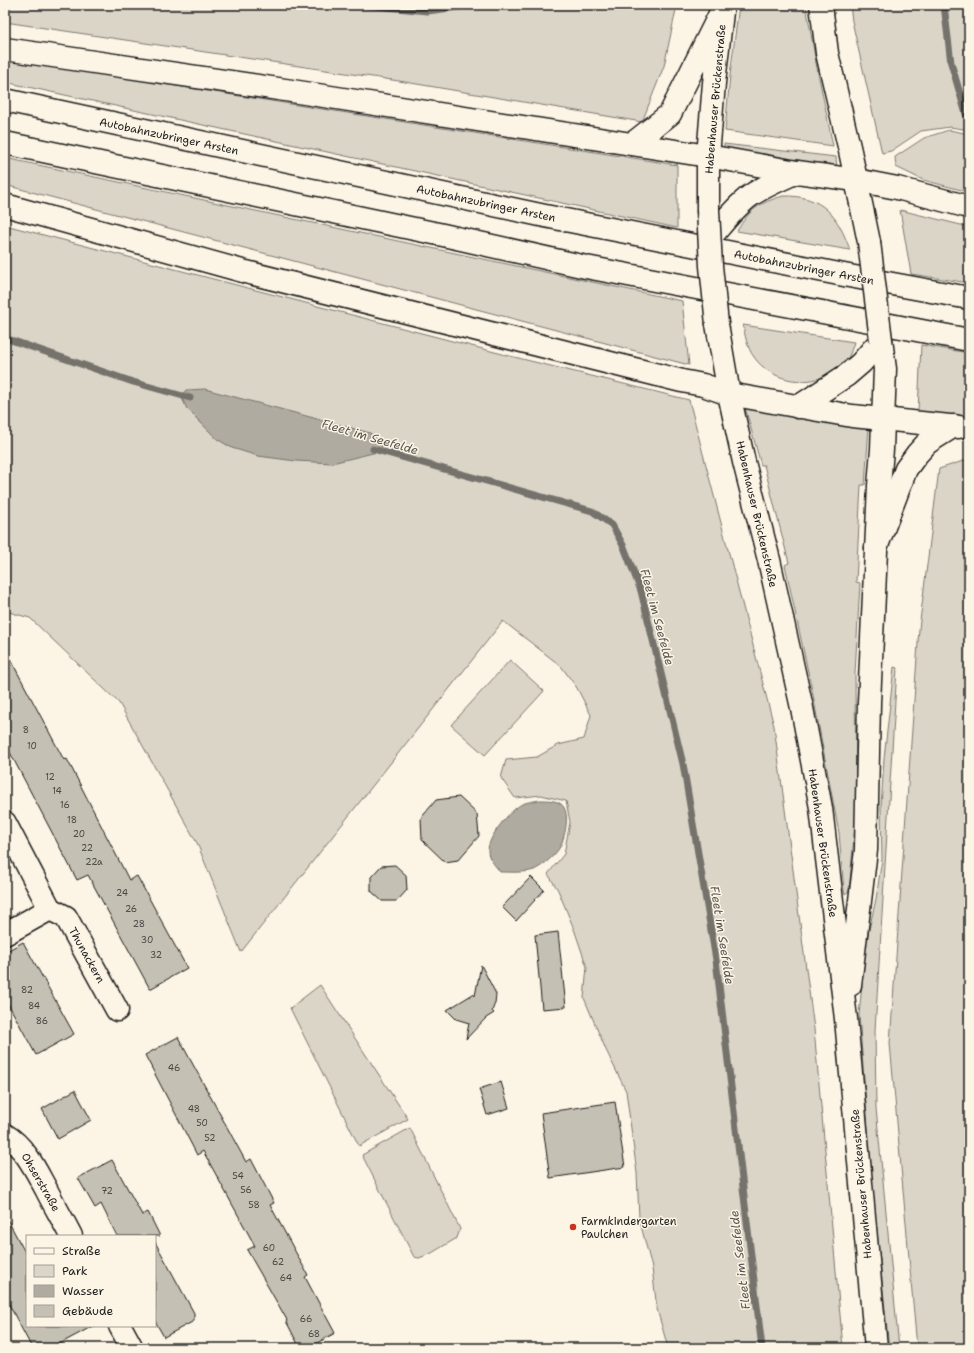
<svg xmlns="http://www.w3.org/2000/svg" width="974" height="1353" font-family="'Shantell Sans',sans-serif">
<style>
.green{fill:#dbd5c8;stroke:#7c7872}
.water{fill:#b0aba1;stroke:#75726c}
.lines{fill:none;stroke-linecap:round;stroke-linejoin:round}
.stream{stroke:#75726c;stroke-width:7}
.building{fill:#c4c0b3;stroke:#1c1c1c}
.minor-casing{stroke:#1c1c1c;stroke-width:25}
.major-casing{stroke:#1c1c1c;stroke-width:25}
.highway-casing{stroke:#1c1c1c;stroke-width:25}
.minor{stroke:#fcf5e5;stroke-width:22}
.major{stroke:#fcf5e5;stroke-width:22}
.highway{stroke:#fcf5e5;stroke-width:22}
.major-bridge-casing{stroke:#1c1c1c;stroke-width:25;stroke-linecap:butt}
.major-bridge{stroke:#fcf5e5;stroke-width:22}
.poi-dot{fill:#c8321e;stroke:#fcf5e5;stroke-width:1.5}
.labels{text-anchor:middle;stroke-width:3;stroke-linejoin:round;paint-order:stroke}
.number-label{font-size:9px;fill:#464542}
.street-label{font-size:11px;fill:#1c1c1c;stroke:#fcf5e5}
.poi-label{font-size:11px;fill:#1c1c1c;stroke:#fcf5e5;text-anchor:start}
.water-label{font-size:12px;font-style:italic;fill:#575551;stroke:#fcf5e5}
</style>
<rect width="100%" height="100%" fill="#fcf5e5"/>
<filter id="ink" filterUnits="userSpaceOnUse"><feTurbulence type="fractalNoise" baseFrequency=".025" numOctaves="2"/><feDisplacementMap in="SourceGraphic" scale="8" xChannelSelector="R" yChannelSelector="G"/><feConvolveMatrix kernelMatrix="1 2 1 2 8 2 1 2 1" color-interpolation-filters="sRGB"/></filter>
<g filter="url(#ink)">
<!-- green -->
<g class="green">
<path d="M5,5H677L664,66L642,122L399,81L5,22Z"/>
<path d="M739,5H806L816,63L833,146L725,131L730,75Z"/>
<path d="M850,5H969V130L950,127L921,131L891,151L882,153L852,21Z"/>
<path d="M5,59L677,165V228L5,82Z"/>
<path d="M949,130L969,134V192L923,180L896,167L895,157L924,138Z"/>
<path d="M724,144L836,157L837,169L724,153Z"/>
<path d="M5,158L682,301L689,365L5,185Z"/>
<path d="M783,196C823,195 838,216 850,250L737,231C750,209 759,203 783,196Z"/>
<path d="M900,210L969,227V283L911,274Z"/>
<path d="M5,225L510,356L689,400L774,726L814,1029L843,1348H668L657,1309L652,1268L639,1218L637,1173L626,1091L606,1050L584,998L587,967L574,929L558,890L548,874L564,854L570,822L566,801L541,795L515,798L501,778L506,760L537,757L558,745L584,739L591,715L577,688L561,666L503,621L241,952L197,843L119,703L30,618L5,611Z"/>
<path d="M743,325L854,342C852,348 850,355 847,360C843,366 835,371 828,375C803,387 770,380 754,357C747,348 745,335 743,325Z"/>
<path d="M921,345L969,353V417L918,412Z"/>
<path d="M745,407L869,426L865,485H861L856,582L860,583L855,673L856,816L849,891L845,894L844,891L839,833L812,690L785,565L789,563L764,465H761Z"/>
<path d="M969,459V1348H917L890,1043L919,629L939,469Z"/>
<path d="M510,660L544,691L485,755L451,725Z"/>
<path d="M894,667L897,668L875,1030L876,1108L899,1348H889L873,1193L859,1015L866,943L876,899L882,859L881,807L884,759Z"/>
<path d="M320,985L408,1119L359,1146L290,1008Z"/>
<path d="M410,1128L460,1229L457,1238L430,1254L419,1258L414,1257L362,1155Z"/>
</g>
<!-- water -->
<g class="water">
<path d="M205,389L370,433L383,444L381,451L332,463L296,461L258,456L232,448L217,439L187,409L181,396L186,390Z"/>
<path d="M540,800C547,800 555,800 561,804C571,812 565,835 561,845C557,854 543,866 534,870C526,873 510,872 500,872C496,866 488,859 488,851C487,838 510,810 522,804C527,802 534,801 540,800Z"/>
</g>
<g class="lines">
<!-- stream -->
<g class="stream">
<path d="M366,5L427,11L474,5"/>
<path d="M944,5L951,63L966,114"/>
<path d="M5,338L133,382L190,398"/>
<path d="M373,449L592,511L612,525L624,547L641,591L683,764L716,960L762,1348"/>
</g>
</g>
<!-- building -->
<g class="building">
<path d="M5,649L64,760L67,759L129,880L137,876L187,968L150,989L88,875L77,880L5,743Z"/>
<path d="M459,797L477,814L479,836L458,860L445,862L422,840L421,818L436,800Z"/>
<path d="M395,865L406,875L407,890L397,901H382L371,891V877L381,866Z"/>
<path d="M531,877L544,890L516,921L502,907Z"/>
<path d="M558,932L566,1007L542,1009L535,935Z"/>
<path d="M23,942L74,1034L36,1055L5,998V952Z"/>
<path d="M481,965L496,994L495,1003L492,1011L494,1013L486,1018L466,1039L469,1023L456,1019L447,1010L473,994L475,996Z"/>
<path d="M178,1037L246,1162L251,1159L274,1203L270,1205L308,1275L305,1277L335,1333L308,1348H300L286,1321L287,1320L247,1250L255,1246L203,1151L197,1155L145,1055Z"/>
<path d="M501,1082L509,1108L487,1115L479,1089Z"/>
<path d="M75,1090L91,1120L58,1139L42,1109Z"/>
<path d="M615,1102L625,1167L550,1178L541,1113Z"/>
<path d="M112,1160L142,1215L148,1212L160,1236H117L101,1204L95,1208L78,1178Z"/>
<path d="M5,1215L27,1256V1326H93L52,1348H32L5,1297Z"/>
<path d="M155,1242L194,1313V1321L164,1337L155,1321Z"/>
</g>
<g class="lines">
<defs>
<g id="minor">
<path d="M5,823L50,909L5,934"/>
<path d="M50,909L66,917L117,1010"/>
<path d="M5,1135C25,1147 35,1169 46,1189C54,1205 63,1220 71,1236"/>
<path d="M120,1326L132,1348"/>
</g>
<g id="major">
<path d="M821,5L827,53L850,151L869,242"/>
<path d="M708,156L797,172L856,180"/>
<path d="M708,210V156L714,83L722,12"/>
<path d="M710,238C722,224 735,207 750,196C764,186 782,179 797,172"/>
<path d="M717,324L729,394L744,462L769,560L802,708L821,808L846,1019L876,1348"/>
<path d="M729,394L852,416L883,419"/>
<path d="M798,407L847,375L861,363L881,340"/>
<path d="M850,985L866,850L869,703L879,486L882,449L885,369L881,340"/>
</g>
<g id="highway">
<path d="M5,49L292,91L708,156"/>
<path d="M5,100L545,216L849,276L969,298"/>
<path d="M5,143L443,235L586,267L969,340"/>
<path d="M632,144L670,114L722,10"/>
<path d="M856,180L897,188L969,207"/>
<path d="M5,205L246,272L682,381L703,385L729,394"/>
<path d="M883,419L959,427"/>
<path d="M876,548L906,469L917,454L927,443L954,426"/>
</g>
</defs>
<!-- minor casing -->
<use href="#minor" class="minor-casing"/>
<!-- major casing -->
<use href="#major" class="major-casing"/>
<!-- highway casing -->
<use href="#highway" class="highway-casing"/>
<!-- minor -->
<use href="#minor" class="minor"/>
<!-- major -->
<use href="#major" class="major"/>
<!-- highway -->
<use href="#highway" class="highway"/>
<defs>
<g id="major-bridge">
<path d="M708,210L711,266L717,324"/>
<path d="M869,242L881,340"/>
</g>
</defs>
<!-- major-bridge casing -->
<use href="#major-bridge" class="major-bridge-casing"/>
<!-- major-bridge -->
<use href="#major-bridge" class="major-bridge"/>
</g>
</g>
<!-- markers -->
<circle class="poi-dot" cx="573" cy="1227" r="4"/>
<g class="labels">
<!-- number labels -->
<g class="number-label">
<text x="26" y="733">8</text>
<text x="32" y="749">10</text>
<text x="50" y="780">12</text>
<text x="57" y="794">14</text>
<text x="65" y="808">16</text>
<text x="72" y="823">18</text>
<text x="79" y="837">20</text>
<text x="87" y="851">22</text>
<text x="94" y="865">22a</text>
<text x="122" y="896">24</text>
<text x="131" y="912">26</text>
<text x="139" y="927">28</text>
<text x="147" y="943">30</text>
<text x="156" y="958">32</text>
<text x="27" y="993">82</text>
<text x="34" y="1009">84</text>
<text x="42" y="1024">86</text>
<text x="174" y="1071">46</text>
<text x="194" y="1112">48</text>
<text x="202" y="1126">50</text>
<text x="210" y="1141">52</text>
<text x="238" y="1179">54</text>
<text x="246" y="1193">56</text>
<text x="107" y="1194">72</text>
<text x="254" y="1208">58</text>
<text x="269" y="1251">60</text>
<text x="278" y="1265">62</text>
<text x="286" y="1281">64</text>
<text x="306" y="1322">66</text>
<text x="314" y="1337">68</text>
</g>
<!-- street labels -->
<g class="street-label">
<text transform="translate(715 99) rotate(-85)" y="4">Habenhauser Brückenstraße</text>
<text transform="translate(169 136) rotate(12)" y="4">Autobahnzubringer Arsten</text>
<text transform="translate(486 203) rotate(12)" y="4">Autobahnzubringer Arsten</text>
<text transform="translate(804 267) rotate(11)" y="4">Autobahnzubringer Arsten</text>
<text transform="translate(757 514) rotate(77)" y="4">Habenhauser Brückenstraße</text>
<text transform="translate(823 843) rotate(82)" y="4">Habenhauser Brückenstraße</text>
<text transform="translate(87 955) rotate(61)" y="4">Thunackern</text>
<text transform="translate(41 1182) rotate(60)" y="4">Ohserstraße</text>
<text transform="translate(861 1184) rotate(-95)" y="4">Habenhauser Brückenstraße</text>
</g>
<!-- poi labels -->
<g class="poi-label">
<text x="581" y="1225">Farmkindergarten<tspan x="581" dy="13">Paulchen</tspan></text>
</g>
<!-- water labels -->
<g class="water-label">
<text transform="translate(370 437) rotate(16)" y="4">Fleet im Seefelde</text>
<text transform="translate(657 617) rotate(75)" y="4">Fleet im Seefelde</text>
<text transform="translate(722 935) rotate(81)" y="4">Fleet im Seefelde</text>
<text transform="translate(740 1260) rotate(-97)" y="4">Fleet im Seefelde</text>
</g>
</g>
<!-- margin -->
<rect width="974" height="1353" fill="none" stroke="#fcf5e5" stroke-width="20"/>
<rect x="10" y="10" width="954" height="1333" fill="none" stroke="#1c1c1c" stroke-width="1.5" filter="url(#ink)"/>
<!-- legend -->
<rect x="26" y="1235" width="130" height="92" fill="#fcf5e5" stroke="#a29e95"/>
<rect x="34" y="1248" width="20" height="6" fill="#fcf5e5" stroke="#a29e95"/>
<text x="62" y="1255" font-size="12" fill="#1c1c1c">Straße</text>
<rect x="34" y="1265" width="20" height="12" fill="#dbd5c8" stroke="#a29e95"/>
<text x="62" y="1275" font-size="12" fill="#1c1c1c">Park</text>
<rect x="34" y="1285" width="20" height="12" fill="#b0aba1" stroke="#a29e95"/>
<text x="62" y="1295" font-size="12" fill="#1c1c1c">Wasser</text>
<rect x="34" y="1305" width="20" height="12" fill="#c4c0b3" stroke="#a29e95"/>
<text x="62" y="1315" font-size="12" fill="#1c1c1c">Gebäude</text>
</svg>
